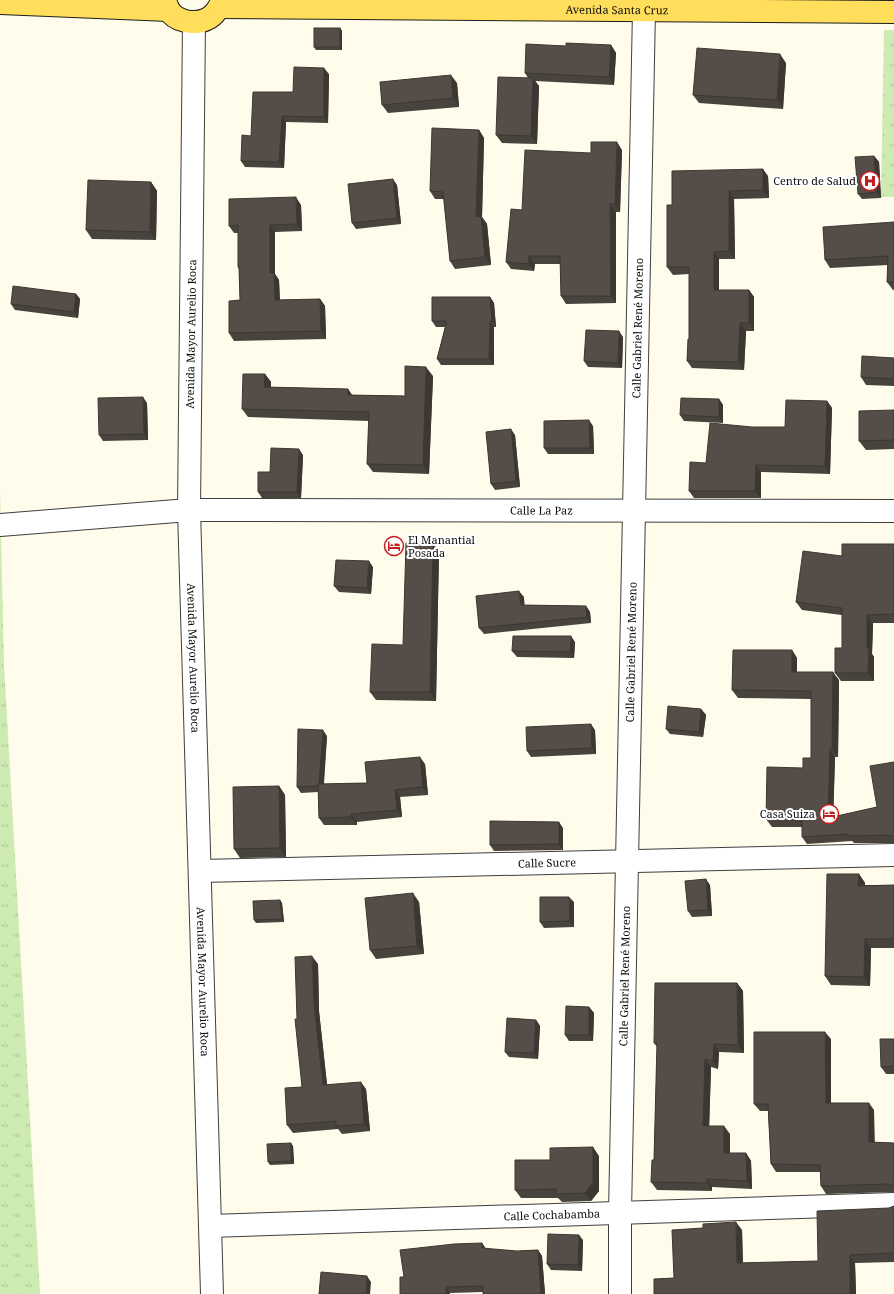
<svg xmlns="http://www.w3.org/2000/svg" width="894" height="1294" font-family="'Noto Serif',serif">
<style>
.park{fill:url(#park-tufts)}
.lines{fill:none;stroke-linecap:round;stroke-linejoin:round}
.minor-casing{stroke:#3f3f3f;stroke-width:24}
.major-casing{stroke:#1d1d1d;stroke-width:24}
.minor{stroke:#fff;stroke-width:22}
.major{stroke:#ffde5b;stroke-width:22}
.wall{fill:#49433e}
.shaded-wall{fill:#3c3732}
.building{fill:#554e48;stroke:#3c3732}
.labels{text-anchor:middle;stroke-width:4;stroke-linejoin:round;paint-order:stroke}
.street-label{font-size:11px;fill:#0c0c0c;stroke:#fff}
.poi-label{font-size:11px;fill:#0c0c0c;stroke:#fff;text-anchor:end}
</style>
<defs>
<pattern id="park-tufts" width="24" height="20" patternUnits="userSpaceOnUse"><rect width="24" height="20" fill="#ceebb3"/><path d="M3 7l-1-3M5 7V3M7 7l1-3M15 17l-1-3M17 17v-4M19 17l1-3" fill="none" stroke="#b0c899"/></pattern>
</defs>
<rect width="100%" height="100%" fill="#fffceb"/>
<!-- park -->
<g class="park">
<path d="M884,30H894V197H881Z"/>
<path d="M0,487L4,665L40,1294H0Z"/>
</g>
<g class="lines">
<defs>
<g id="minor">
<path id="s1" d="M194,22L189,510L212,1294"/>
<path id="s2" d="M0,525L189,510L894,511"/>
<path id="s3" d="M200,871L894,855"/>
<path id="s4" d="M210,1226L894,1204"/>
<path id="s5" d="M620,1294V1213L644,10"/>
</g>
<g id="major">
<path d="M165,0C166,3 167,6 168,9C175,22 195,25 207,19C214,16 220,7 222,0"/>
<path d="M0,3L169,10"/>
<path id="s6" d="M220,7L894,12"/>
</g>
</defs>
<!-- minor casing -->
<use href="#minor" class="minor-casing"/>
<!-- major casing -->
<use href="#major" class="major-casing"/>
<!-- minor -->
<use href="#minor" class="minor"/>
<!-- major -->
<use href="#major" class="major"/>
</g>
<!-- wall -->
<g class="wall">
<path d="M340,28L342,31V50H316L314,47Z"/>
<path d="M611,45L616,53L614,85L535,81L539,86L537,144L502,143L496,135L528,78L525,73L566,46Z"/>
<path d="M786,63L783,109L699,103L693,95Z"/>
<path d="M329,74L328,123L286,122L284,168L245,167L241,161L251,136L293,92Z"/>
<path d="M457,83L459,107L388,113L382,105Z"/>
<path d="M479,130L484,138L482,217L487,224L491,265L455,269L450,261L444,199H435L430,191Z"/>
<path d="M622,150L620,212H616V303L566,304L561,296L560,264H535L534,271L511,269L506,262L522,210L591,153Z"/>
<path d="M874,156L879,162L881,198L862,199L858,194Z"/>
<path d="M768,176L769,198L734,199L735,259H719V290H749L754,297V331H746L744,370L692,368L687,361L689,339V274L673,275L667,267L672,205Z"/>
<path d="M151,182L157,191L156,240L92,239L86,230Z"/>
<path d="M397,185L401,224L356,229L352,223Z"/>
<path d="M301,205L302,231L275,232V274L279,280L280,300L320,299L325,306L326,339L234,341L229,333L240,300L239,269L238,267V233H234L229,226Z"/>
<path d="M894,222V290H893L887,282L888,265L830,268L825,260Z"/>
<path d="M76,294L80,299L78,318L15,310L11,304Z"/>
<path d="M490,297L494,303L496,327H494V365H441L437,359L445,327H436L432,321Z"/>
<path d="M623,337L622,368L588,367L584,361Z"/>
<path d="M894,358V386L866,385L861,377Z"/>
<path d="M265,374L271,382V387L348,389L352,395L405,396L433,376L429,474L373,472L367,464L369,421L248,417L242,409Z"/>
<path d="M719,399L723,405V423L684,421L680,415Z"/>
<path d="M827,401L832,408L830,474L761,472V498H694L689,491L706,463L752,427H785Z"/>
<path d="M147,403L148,440L103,441L99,435Z"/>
<path d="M894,410V449L866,450L859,441Z"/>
<path d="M593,426L594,454H548L544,448Z"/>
<path d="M515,435L520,487L495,490L491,484Z"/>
<path d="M303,455L301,498H262L258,492L270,472Z"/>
<path d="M894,544V623H873L872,654L874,657V681H841L835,673L842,648V615L802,610L796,602L842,556Z"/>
<path d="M439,552L436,701L376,700L370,692L403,645Z"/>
<path d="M373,567L371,594L339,592L334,586Z"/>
<path d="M524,597V605L586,606L590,612L591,623L484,634L479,628Z"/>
<path d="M575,642L574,658L517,657L512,651Z"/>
<path d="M792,650L797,658V672L839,680L838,757H835L833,817L877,807L894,762V843H854L852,841L807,844L802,837V827H772L766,819L811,758V699L738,698L732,690Z"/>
<path d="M701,709L706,715L703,737L670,734L666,729Z"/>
<path d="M595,730L596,754L531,757L527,751Z"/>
<path d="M327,736L324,784L367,783L425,764L428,795L400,797L402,817L357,822V825H324L319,818L318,792L301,793L297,787Z"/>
<path d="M279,786L285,795L286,857L240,858L234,849Z"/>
<path d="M563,828V850L494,851L490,845Z"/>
<path d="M859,874L865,883V885H894V948H871L870,986L831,985L825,976Z"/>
<path d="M710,885L712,916L692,917L688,911Z"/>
<path d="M280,900L282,903L284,922L256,923L254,920Z"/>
<path d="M419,902L424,954L376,959L370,950Z"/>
<path d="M574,902V927L544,928L540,922Z"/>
<path d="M318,964L319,1011L327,1085L366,1089L370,1131L342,1134L338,1129L293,1133L287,1125L302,1087L297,1019Z"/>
<path d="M737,983L743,991L744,1053L719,1052L718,1069L711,1067L709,1126L730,1134V1153H746L751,1161L752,1189L712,1187V1191L657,1190L651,1182L654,1160L657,1047L654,1043Z"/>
<path d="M589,1007L594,1013L593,1041H569L565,1035Z"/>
<path d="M536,1020L540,1026L538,1059L509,1057L505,1052Z"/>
<path d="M831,1039V1103L874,1110V1142L894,1143V1192L826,1194L821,1186L820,1172H776L771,1164L768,1111H760L754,1104Z"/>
<path d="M894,1039V1074H886L881,1067Z"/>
<path d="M293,1146L294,1164L270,1165L268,1162Z"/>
<path d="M599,1156V1191L591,1201L562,1202L558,1198H521L515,1190L550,1160Z"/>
<path d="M894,1206V1262L855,1263L856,1294H654L674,1278L742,1230L743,1263L818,1261L889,1208Z"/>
<path d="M583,1240L582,1271L551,1270L547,1264Z"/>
<path d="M482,1243L486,1249L517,1251L538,1250L542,1256L545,1294H483V1292L450,1293L404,1277Z"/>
</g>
<!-- shaded-wall -->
<g class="shaded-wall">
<path d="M340,28L342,31V50L340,47Z"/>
<path d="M611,45L616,53L614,85L609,77Z"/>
<path d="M780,54L786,63L783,109L777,100Z"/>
<path d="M324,68L329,74L328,123L324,117Z"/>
<path d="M451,75L457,83L459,107L453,98Z"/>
<path d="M533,78L539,86L537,144L531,136Z"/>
<path d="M282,116L286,122L284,168L279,162Z"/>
<path d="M479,130L484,138L482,217L487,224L491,265L485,257L476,217Z"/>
<path d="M617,142L622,150L620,212L615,204Z"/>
<path d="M874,156L879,162L881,198L877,192Z"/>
<path d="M763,169L768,176L769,198L763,190Z"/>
<path d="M393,179L397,185L401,224L397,218Z"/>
<path d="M151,182L157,191L156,240L150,232Z"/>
<path d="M729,191L734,199L735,259L729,251Z"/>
<path d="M296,197L301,205L302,231L297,224Z"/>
<path d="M610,204L616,212V303L611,296Z"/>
<path d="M270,225L275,232V274L279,280L280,307L275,300L270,273Z"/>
<path d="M714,252L719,259V298L714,290Z"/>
<path d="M529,256L535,264L534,271L529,264Z"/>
<path d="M749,290L754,297V331L749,323Z"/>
<path d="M76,294L80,299L78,318L74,312Z"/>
<path d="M490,297L494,303L496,327L492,321Z"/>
<path d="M320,299L325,306L326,339L321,331Z"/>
<path d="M490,321L494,327V365L489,359Z"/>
<path d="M740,323L746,331L744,370L738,362Z"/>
<path d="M619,331L623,337L622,368L618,363Z"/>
<path d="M426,367L433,376L429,474L423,465Z"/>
<path d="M265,374L271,382L270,396L264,387Z"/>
<path d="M348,389L354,398L348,395Z"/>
<path d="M143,397L147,403L148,440L144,434Z"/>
<path d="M719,399L723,405V423L719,417Z"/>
<path d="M827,401L832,408L830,474L825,466Z"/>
<path d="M589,420L593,426L594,454L590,448Z"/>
<path d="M511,429L515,435L520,487L516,481Z"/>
<path d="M299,449L303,455L301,498L297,492Z"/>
<path d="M756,465L761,472V498L755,491Z"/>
<path d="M433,543L439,552L436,701L430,692Z"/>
<path d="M369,561L373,567L371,594L367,588Z"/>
<path d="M519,591L524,597L525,611L521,605Z"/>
<path d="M586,606L590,612L591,623L587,617Z"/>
<path d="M867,615L873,623L872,654L874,657V681L868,673L867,648Z"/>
<path d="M571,636L575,642L574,658L570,652Z"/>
<path d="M792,650L797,658V680L792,672Z"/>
<path d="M833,672L839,680L838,757L832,749Z"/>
<path d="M701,709L706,715L703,737L699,732Z"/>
<path d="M591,724L595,730L596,754L592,748Z"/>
<path d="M323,730L327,736L323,791L319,785Z"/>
<path d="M830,749L835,757L833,826L828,818Z"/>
<path d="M420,757L425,764L428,795L423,787Z"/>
<path d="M279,786L285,795L286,857L280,848Z"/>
<path d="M395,790L400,797L402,817L397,810Z"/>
<path d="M351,814L357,822V825L351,817Z"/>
<path d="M559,822L563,828V850L559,844Z"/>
<path d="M859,874L865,883L864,894L858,886Z"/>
<path d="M706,879L710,885L712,916L708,910Z"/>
<path d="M413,893L419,902L424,954L417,946Z"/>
<path d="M569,897L574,902V927L570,921Z"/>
<path d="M280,900L282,903L284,922L282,919Z"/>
<path d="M865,939L871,948L870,986L864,977Z"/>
<path d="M312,956L318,964L319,1011L328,1093L323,1085L314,1004Z"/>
<path d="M737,983L743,991L744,1053L738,1045Z"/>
<path d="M589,1007L594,1013L593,1041L589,1035Z"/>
<path d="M536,1020L540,1026L538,1059L534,1053Z"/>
<path d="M825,1032L831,1039V1111L826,1103Z"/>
<path d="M714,1044L719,1052L718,1069L713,1061Z"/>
<path d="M705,1059L711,1067L709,1134L703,1126Z"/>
<path d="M361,1082L366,1089L370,1131L364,1124Z"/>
<path d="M869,1103L874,1110L875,1149L869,1142Z"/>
<path d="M724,1126L730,1134V1161L724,1153Z"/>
<path d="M291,1143L293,1146L294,1164L291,1161Z"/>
<path d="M593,1147L599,1156V1191L591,1201L585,1193Z"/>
<path d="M746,1153L751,1161L752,1189L747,1181Z"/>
<path d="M707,1179L712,1187V1191L707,1183Z"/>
<path d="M736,1222L742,1230L743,1272L737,1263Z"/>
<path d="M579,1235L583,1240L582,1271L578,1265Z"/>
<path d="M482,1243L486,1249L482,1248Z"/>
<path d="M538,1250L542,1256L545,1294H541Z"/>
<path d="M850,1255L855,1263L856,1294H850Z"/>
<path d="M367,1276L371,1282L370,1294H366Z"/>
<path d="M446,1287L450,1293V1294H446Z"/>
</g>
<!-- building -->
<g class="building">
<rect x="314" y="28" width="26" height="19"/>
<path d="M566,43L611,45L609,77L525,73L526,44L566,46Z"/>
<path d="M697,48L780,54L777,100L693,95Z"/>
<path d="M294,67L324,68V117L282,116L279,162L241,161L242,135L251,136L253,92H293Z"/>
<path d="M451,75L453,98L382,105L380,82Z"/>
<path d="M498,77L533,78L531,136L496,135Z"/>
<path d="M432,128L479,130L476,217L481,216L485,257L450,261L443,192L430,191Z"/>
<path d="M591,142H617L615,204H610L611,296H561L560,256H529V264L506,262L511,209L522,210L525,150L591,153Z"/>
<path d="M874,156L877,192L858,194L855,157Z"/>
<path d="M763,169V190L729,191V251L714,252V290H749V323H740L738,362L687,361L688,339H689V267H667V205H672V171Z"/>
<path d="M393,179L397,218L352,223L348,184Z"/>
<path d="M88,180L151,182L150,232L86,230Z"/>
<path d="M296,197L297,224L270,225V273H274L275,300L320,299L321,331L229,333V301L240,300L239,267H238V225L229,226V199Z"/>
<path d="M894,222V282H887L888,256L825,260L823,227Z"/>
<path d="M13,286L76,294L74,312L11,304Z"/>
<path d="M432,297H490L492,321H490L489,359H437L447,321H432Z"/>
<path d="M586,330L619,331L618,363L584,361Z"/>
<path d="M862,356L894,358V379L861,377Z"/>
<path d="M405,366L426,367L423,465L367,464L369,412L242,409L243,374H265L264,387L348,389V395L405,396Z"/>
<path d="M143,397L144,434L99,435L98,398Z"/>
<path d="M681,398L719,399V417L680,415Z"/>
<path d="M786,400L827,401L825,466L756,465L755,491H689L690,462L706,463L710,423L752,427H785Z"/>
<path d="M894,410V440L859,441V411Z"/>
<path d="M589,420L590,448H544V421Z"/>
<path d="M511,429L516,481L491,484L486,432Z"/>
<path d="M271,448L299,449L297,492H258V472H270Z"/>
<path d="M406,543H433L430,692H370L372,644L403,645Z"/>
<path d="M842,544H894V614L867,615V648L869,649L868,673H835V648H842V608L796,602L803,551L842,556Z"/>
<path d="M336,560L369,561L367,588L334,586Z"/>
<path d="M519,591L521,605L586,606L587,617L479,628L476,596Z"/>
<path d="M513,636H571L570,652L512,651Z"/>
<path d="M733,650H792V672H833L832,749H830L828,818L877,807L870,766L894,762V836L888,835L848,836V834L802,837V820L766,819L767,767L803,768V758H811V691L732,690Z"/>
<path d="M668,706L701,709L699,732L666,729Z"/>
<path d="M591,724L592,748L527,751L526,727Z"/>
<path d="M298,729L323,730L319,784H318V786L297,787Z"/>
<path d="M420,757L423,787L395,790L397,810L351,814V817L319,818L318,784L367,783L365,762Z"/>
<path d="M279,786L280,848L234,849L233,787Z"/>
<path d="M490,821L559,822V844L490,845Z"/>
<path d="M827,874H859L858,886L894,885V939H865L864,977L825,976Z"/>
<path d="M706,879L708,910L688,911L685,881Z"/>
<path d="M413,893L417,946L370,950L365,898Z"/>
<path d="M540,897H569L570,921L540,922Z"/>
<path d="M280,900L282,919L254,920L253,901Z"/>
<path d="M312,956L314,1004L323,1085L361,1082L364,1124L336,1126V1121L287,1125L285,1088L302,1087L295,1019H297L295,957Z"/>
<path d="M655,983H737L738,1045L714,1044L713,1061L705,1059L703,1126H724V1153H746L747,1181L707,1179V1183L651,1182L652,1160H654L657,1043H654Z"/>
<path d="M566,1006L589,1007V1035H565Z"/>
<path d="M507,1018L536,1020L534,1053L505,1052Z"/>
<path d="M754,1032H825L826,1103H869V1142L894,1143V1186L888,1184L821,1186L820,1165L771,1164L768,1104H754Z"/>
<path d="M880,1039H894V1066L881,1067Z"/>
<path d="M291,1143V1161L268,1162L267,1144Z"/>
<path d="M593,1147V1183L585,1193L556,1194V1189L515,1190V1160H550V1148Z"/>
<path d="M894,1206V1253L850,1255V1294H654V1279L674,1278L672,1230L703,1228V1224L736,1222L737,1263L818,1261L817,1211L889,1208Z"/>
<path d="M548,1234L579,1235L578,1265L547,1264Z"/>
<path d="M482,1243V1248L517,1251L538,1250L541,1294H483V1286L446,1287V1294H400V1277H404L400,1250L454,1244Z"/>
<path d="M321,1272L367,1276L366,1294H319Z"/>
</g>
<!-- icons -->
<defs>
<symbol id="hospital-ring" viewBox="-11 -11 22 22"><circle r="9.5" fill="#fff" stroke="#c31d1e" stroke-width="1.5"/><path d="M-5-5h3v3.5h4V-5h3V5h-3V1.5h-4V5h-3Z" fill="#c31d1e"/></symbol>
<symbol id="hotel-ring" viewBox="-11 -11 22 22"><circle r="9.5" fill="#fff" stroke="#c31d1e" stroke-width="1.5"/><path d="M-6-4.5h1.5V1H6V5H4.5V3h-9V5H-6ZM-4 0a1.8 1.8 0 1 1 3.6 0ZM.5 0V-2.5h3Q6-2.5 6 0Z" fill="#c31d1e"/></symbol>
</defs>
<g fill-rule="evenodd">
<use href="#hospital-ring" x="859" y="170" width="22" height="22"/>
<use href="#hotel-ring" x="383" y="535" width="22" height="22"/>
<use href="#hotel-ring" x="818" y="803" width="22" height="22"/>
</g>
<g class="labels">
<!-- street labels -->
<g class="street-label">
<text dy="4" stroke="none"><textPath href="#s6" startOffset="397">Avenida Santa Cruz</textPath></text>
<text dy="4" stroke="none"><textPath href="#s5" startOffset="966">Calle Gabriel René Moreno</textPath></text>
<text transform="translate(191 334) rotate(-89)" y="4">Avenida Mayor Aurelio Roca</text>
<text dy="4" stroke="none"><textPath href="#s2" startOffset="542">Calle La Paz</textPath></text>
<text dy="4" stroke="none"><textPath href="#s5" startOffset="642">Calle Gabriel René Moreno</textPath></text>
<text dy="4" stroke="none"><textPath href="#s1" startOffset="636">Avenida Mayor Aurelio Roca</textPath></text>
<text dy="4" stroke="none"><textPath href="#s3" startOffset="347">Calle Sucre</textPath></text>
<text dy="4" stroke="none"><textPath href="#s5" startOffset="318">Calle Gabriel René Moreno</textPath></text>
<text dy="4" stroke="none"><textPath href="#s1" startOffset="960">Avenida Mayor Aurelio Roca</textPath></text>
<text dy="4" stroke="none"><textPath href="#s4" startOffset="342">Calle Cochabamba</textPath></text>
</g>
<!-- poi labels -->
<g class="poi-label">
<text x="856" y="185">Centro de Salud</text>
<text x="408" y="544" text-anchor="start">El Manantial<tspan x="408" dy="13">Posada</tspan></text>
<text x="815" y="818">Casa Suiza</text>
</g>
</g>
</svg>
